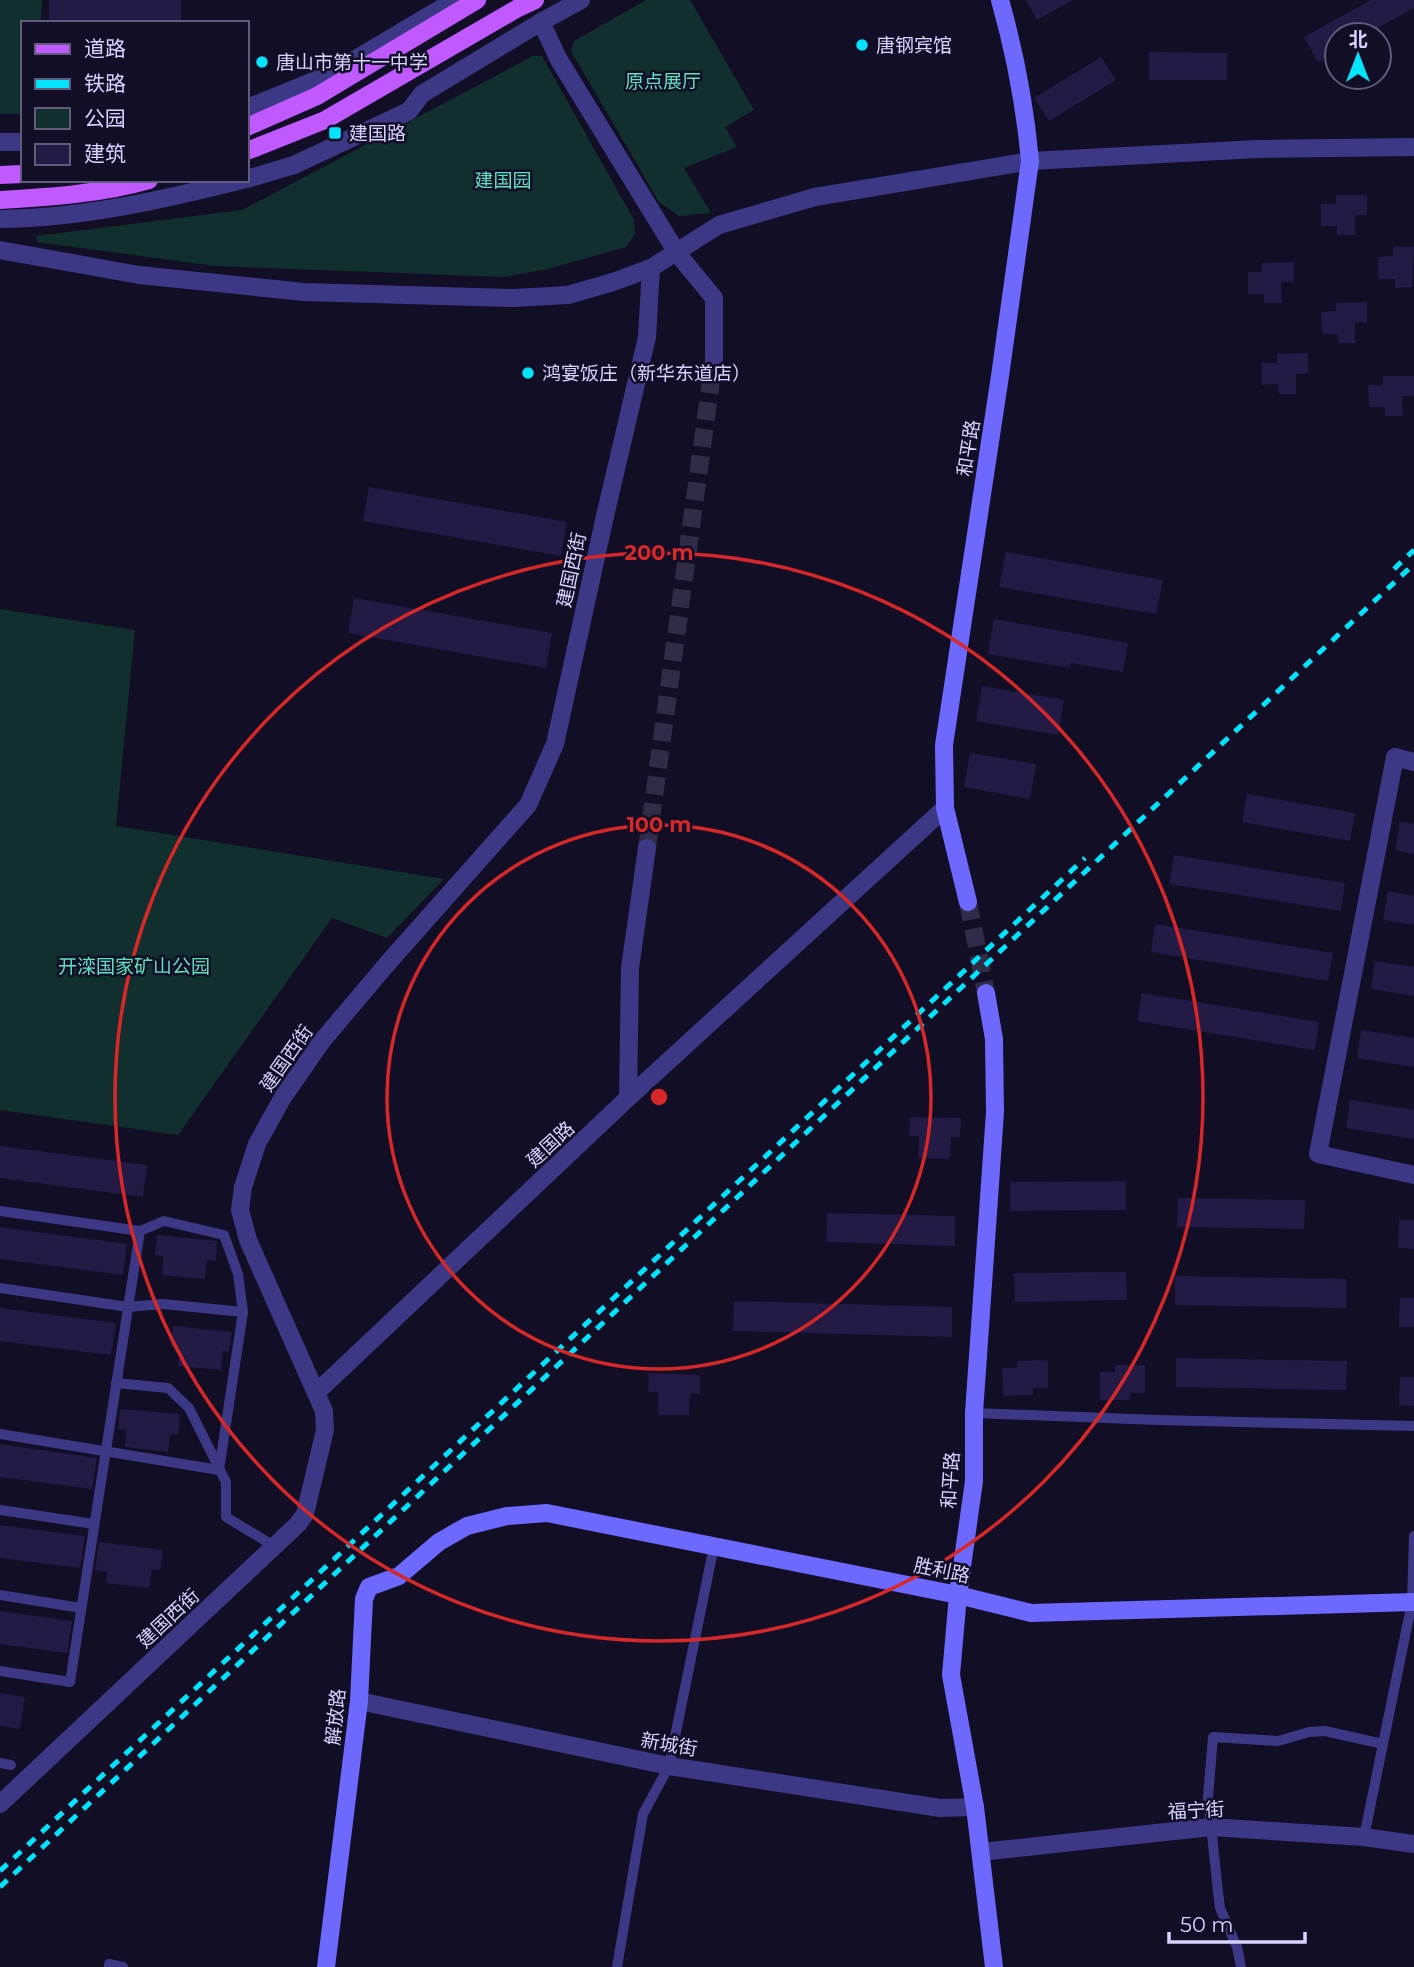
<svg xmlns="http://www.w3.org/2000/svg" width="1414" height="1967" font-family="Montserrat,'Noto Sans SC',sans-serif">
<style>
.green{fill:#112f2e}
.building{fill:#231a46}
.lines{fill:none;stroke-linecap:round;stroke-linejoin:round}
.street-tunnel{stroke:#302b46;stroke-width:18;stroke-dasharray:18 9;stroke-linecap:butt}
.secondary-tunnel{stroke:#302b46;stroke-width:18;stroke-dasharray:18 9;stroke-linecap:butt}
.lane{stroke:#3b3885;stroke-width:10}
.street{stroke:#3b3885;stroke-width:18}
.secondary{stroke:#6d69ff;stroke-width:18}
.primary{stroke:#c059ff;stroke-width:18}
.rail{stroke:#00e5fd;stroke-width:5;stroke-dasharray:10 9;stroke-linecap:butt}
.ring{fill:none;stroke:#d62828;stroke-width:3.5}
.poi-dot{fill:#00e5fd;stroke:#120e25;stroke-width:2.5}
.labels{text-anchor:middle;stroke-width:5;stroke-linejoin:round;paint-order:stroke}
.poi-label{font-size:19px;fill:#d7d2ff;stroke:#120e25;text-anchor:start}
.park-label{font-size:19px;fill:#5be2c0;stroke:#120e25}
.street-label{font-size:19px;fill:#d7d2ff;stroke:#120e25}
.centre{fill:#d62828;stroke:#120e25;stroke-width:3.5}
.ring-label{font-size:21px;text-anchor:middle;font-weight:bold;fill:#d62828;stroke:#120e25;stroke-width:5;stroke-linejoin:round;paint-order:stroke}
</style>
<rect width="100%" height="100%" fill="#120e25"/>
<!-- green -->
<g class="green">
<path d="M0,0H42L41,23H23V114H0Z"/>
<path d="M646,0H690L754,110L725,127L737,147L684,168L711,213L679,216L659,202L571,51L574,41Z"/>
<path d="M533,56H542L634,220L635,234L626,247L548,269L504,277L215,266L37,242L36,236L242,210Z"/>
<path d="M0,609L135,630L116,826L444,879L387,938L332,918L178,1135L0,1110Z"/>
</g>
<!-- building -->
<g class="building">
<rect x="49" y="0" width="132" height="23"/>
<path d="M1026,0H1073L1037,20Z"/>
<path d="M1371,0H1414V8L1365,35H1337V51L1318,62L1304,37Z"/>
<path d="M1149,52L1227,53V80H1149Z"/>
<path d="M1101,57L1116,80L1049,121L1034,98Z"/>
<path d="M1336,195H1367V215H1355V235H1337V226H1321V204H1336Z"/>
<path d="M1393,247H1414L1412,287L1395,288V279H1378V257L1393,256Z"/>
<path d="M1294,262V282H1281L1282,303H1264V294H1248V272H1262V263Z"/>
<path d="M1367,302V322L1355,323V343H1338V334H1322L1321,312L1336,311V303Z"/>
<path d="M1308,353V373L1296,374V394H1279L1278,384L1262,385V363H1277V354Z"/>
<path d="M1383,376H1414V396H1402L1403,416H1385V407H1369L1368,385H1383Z"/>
<path d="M369,487L567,522L561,556L363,521Z"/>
<path d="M1006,552L1163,580L1156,614L999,587Z"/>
<path d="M354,598L552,633L546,668L348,633Z"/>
<path d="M994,619L1128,643L1123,672L1071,663L1070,668L988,654Z"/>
<path d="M982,686L1064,700L1058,735L976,721Z"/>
<path d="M970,753L1036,764L1030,799L964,787Z"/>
<path d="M1247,794L1355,813L1350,841L1242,822Z"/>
<path d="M1400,822L1414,824V854L1395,850Z"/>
<path d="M1174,855L1345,883L1341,911L1169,884Z"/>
<path d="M1388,891L1414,896V925L1383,920Z"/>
<path d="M1155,924L1333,953L1328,981L1151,952Z"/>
<path d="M1375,961L1414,967V996L1371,989Z"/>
<path d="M1142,993L1319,1022L1315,1050L1137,1021Z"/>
<path d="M1361,1030L1414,1038V1067L1357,1058Z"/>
<path d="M1350,1100L1414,1110V1139L1346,1128Z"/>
<path d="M910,1117L961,1118L960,1137H951L950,1159L918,1158L919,1136H909Z"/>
<path d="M0,1146L147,1165L143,1197L0,1178Z"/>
<path d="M1126,1181V1210L1010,1211V1182Z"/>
<path d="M1178,1198L1305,1200L1304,1229L1177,1227Z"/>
<path d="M827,1213L955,1216V1246L826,1242Z"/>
<path d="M1399,1220H1414V1249L1398,1248Z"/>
<path d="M0,1227L127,1244L123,1275L0,1259Z"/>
<path d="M157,1235L217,1241L216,1261L207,1260L205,1279L162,1275L163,1256L155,1255Z"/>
<path d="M1126,1272L1127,1300L1015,1302L1014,1273Z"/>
<path d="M1175,1276L1346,1279V1308L1175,1305Z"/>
<path d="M1400,1298H1414V1327H1399Z"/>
<path d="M734,1301L952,1307V1337L733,1331Z"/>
<path d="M0,1308L116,1323L111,1355L0,1341Z"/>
<path d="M173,1326L232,1332L229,1352L223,1351L221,1370L178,1366L180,1347H171Z"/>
<path d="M1176,1358L1347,1361L1346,1390L1176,1387Z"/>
<path d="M1048,1360V1388H1033V1395L1003,1396L1002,1368H1017V1361Z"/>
<path d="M1115,1365H1145V1393H1130V1400H1100V1372H1115Z"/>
<path d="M649,1373L700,1375V1394L690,1393L689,1415H658V1392H648Z"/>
<path d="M1400,1377H1414V1406L1399,1405Z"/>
<path d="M120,1409L180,1414L178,1435L170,1434L168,1452L125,1447L126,1430L118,1429Z"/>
<path d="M0,1444L97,1458L92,1489L0,1477Z"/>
<path d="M0,1525L85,1536L80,1568L0,1558Z"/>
<path d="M99,1542L163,1550L160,1570L152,1569L149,1588L106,1583L107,1572L95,1570Z"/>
<path d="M0,1611L72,1621L67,1653L0,1644Z"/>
<path d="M0,1693L25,1697L20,1729L0,1726Z"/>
</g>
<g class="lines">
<!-- street-tunnel -->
<path class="street-tunnel" d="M647,848L714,359"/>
<!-- secondary-tunnel -->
<path class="secondary-tunnel" d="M968,902L986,993"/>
<!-- lane -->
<g class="lane">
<path d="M0,1211L140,1231L164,1221L224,1235L238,1274L243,1312L219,1470L0,1434"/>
<path d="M0,1288L128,1307L163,1304L243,1312"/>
<path d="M116,1383L168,1388L189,1408L226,1482V1517L274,1546"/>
<path d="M974,1413L1158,1420L1414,1426"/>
<path d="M0,1510L94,1524"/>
<path d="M0,1595L81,1608"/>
<path d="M0,1671L70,1682L140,1231"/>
<path d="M0,1763L11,1765"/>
<path d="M1364,1837L1412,1602L1414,1536"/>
<path d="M109,1967V1964L123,1967"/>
<path d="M617,1967L643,1814L669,1766L714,1546"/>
<path d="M1241,1967L1237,1947L1220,1908L1218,1892L1208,1797L1213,1737L1278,1741L1309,1732L1325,1731L1383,1744"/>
</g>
<!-- street -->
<g class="street">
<path d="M541,22L559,60L677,253L714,298V359"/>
<path d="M247,108L311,82L349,63L455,0"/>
<path d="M0,142H23"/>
<path d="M247,179L294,165L409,111L422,94L541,22L581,0"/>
<path d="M0,219C83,218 162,200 242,180"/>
<path d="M0,250L139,275L304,292L514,298L568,295L613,282L651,268L719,225L815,197L1030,161L1258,149L1414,147"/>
<path d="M1414,762L1395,757L1318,1154L1414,1175"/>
<path d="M628,1098L630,968L647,848"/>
<path d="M317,1392L628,1098L945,808"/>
<path d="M359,1701L669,1766L940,1808L975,1807"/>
<path d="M0,1804L298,1524L305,1514L325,1430L324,1411L248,1240L240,1210L243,1187L257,1144L283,1097L322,1041L387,964L528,805L555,744L605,516L647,337L651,268"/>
<path d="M981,1852L1211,1827L1364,1837L1414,1844"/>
</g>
<!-- secondary -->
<g class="secondary">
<path d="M968,902L945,808L944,745L1000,376L1030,161C1025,106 1015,53 1000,0"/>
<path d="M986,993L994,1039L995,1112L974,1413V1481L958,1595L951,1675L975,1807L994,1967"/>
<path d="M326,1967L359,1701L364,1599L369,1587L399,1576L439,1542L467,1526L507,1516L547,1513L958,1595L1031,1613L1414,1602"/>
</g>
<!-- primary -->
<g class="primary">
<path d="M247,127L317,96L477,0"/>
<path d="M247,151L325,120L518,8L535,0"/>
<path d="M0,175L23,174"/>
<path d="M0,200C50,197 100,194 149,180"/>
</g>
<!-- rail -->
<g class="rail">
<path d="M1394,569L1414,550"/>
<path d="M0,1871L1085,858"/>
<path d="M0,1887L1414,564"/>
</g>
</g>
<!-- distance rings -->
<g class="ring">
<circle cx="659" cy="1097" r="272"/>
<circle cx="659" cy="1097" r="544"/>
</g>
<!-- markers -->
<g class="poi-dot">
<circle cx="862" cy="45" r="7"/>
<circle cx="262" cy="62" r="7"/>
<rect x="328" y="126" width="14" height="14" rx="3.5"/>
<circle cx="528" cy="373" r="7"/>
</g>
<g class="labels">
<!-- poi labels -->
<g class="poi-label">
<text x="876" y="52">唐钢宾馆</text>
<text x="276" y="69">唐山市第十一中学</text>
<text x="349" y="140">建国路</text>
<text x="542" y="380">鸿宴饭庄（新华东道店）</text>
</g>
<!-- park labels -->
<g class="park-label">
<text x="663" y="88">原点展厅</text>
<text x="503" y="187">建国园</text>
<text x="134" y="973">开滦国家矿山公园</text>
</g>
<!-- street labels -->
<g class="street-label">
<text transform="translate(968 448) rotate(-81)" y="7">和平路</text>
<text transform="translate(571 570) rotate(-78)" y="7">建国西街</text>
<text transform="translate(286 1058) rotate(-55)" y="7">建国西街</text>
<text transform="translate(550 1144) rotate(-43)" y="7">建国路</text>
<text transform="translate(950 1480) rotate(-86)" y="7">和平路</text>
<text transform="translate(942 1570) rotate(12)" y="7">胜利路</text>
<text transform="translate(168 1618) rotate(-43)" y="7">建国西街</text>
<text transform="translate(335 1717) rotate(-84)" y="7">解放路</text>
<text transform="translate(669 1744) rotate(10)" y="7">新城街</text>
<text transform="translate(1196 1810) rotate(-3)" y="7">福宁街</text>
</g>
</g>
<circle cx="659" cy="1097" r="10" class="centre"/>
<g class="ring-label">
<text x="659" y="560">200 m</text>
<text x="659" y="832">100 m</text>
</g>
<!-- legend -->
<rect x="21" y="21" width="228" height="161" fill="#120e25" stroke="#615c7c" stroke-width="2"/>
<rect x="35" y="44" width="35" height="10" fill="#c059ff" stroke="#615c7c" stroke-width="2"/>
<text x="84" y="56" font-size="21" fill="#d7d2ff">道路</text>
<rect x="35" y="79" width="35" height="10" fill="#00e5fd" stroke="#615c7c" stroke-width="2"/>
<text x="84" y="91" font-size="21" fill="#d7d2ff">铁路</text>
<rect x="35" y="108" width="35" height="21" fill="#112f2e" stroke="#615c7c" stroke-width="2"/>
<text x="84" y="126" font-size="21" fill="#d7d2ff">公园</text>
<rect x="35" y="144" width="35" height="21" fill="#231a46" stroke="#615c7c" stroke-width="2"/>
<text x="84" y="161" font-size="21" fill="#d7d2ff">建筑</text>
<!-- north arrow -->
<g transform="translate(1358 56)"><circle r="33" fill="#120e25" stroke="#615c7c" stroke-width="2"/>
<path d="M0-5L12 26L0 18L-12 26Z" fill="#00e5fd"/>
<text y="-10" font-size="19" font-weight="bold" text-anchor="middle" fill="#d7d2ff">北</text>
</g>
<!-- scale -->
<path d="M1169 1932v10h136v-10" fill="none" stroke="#d7d2ff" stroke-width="3.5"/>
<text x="1180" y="1932" font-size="21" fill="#d7d2ff" stroke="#120e25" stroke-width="5" paint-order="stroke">50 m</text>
</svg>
